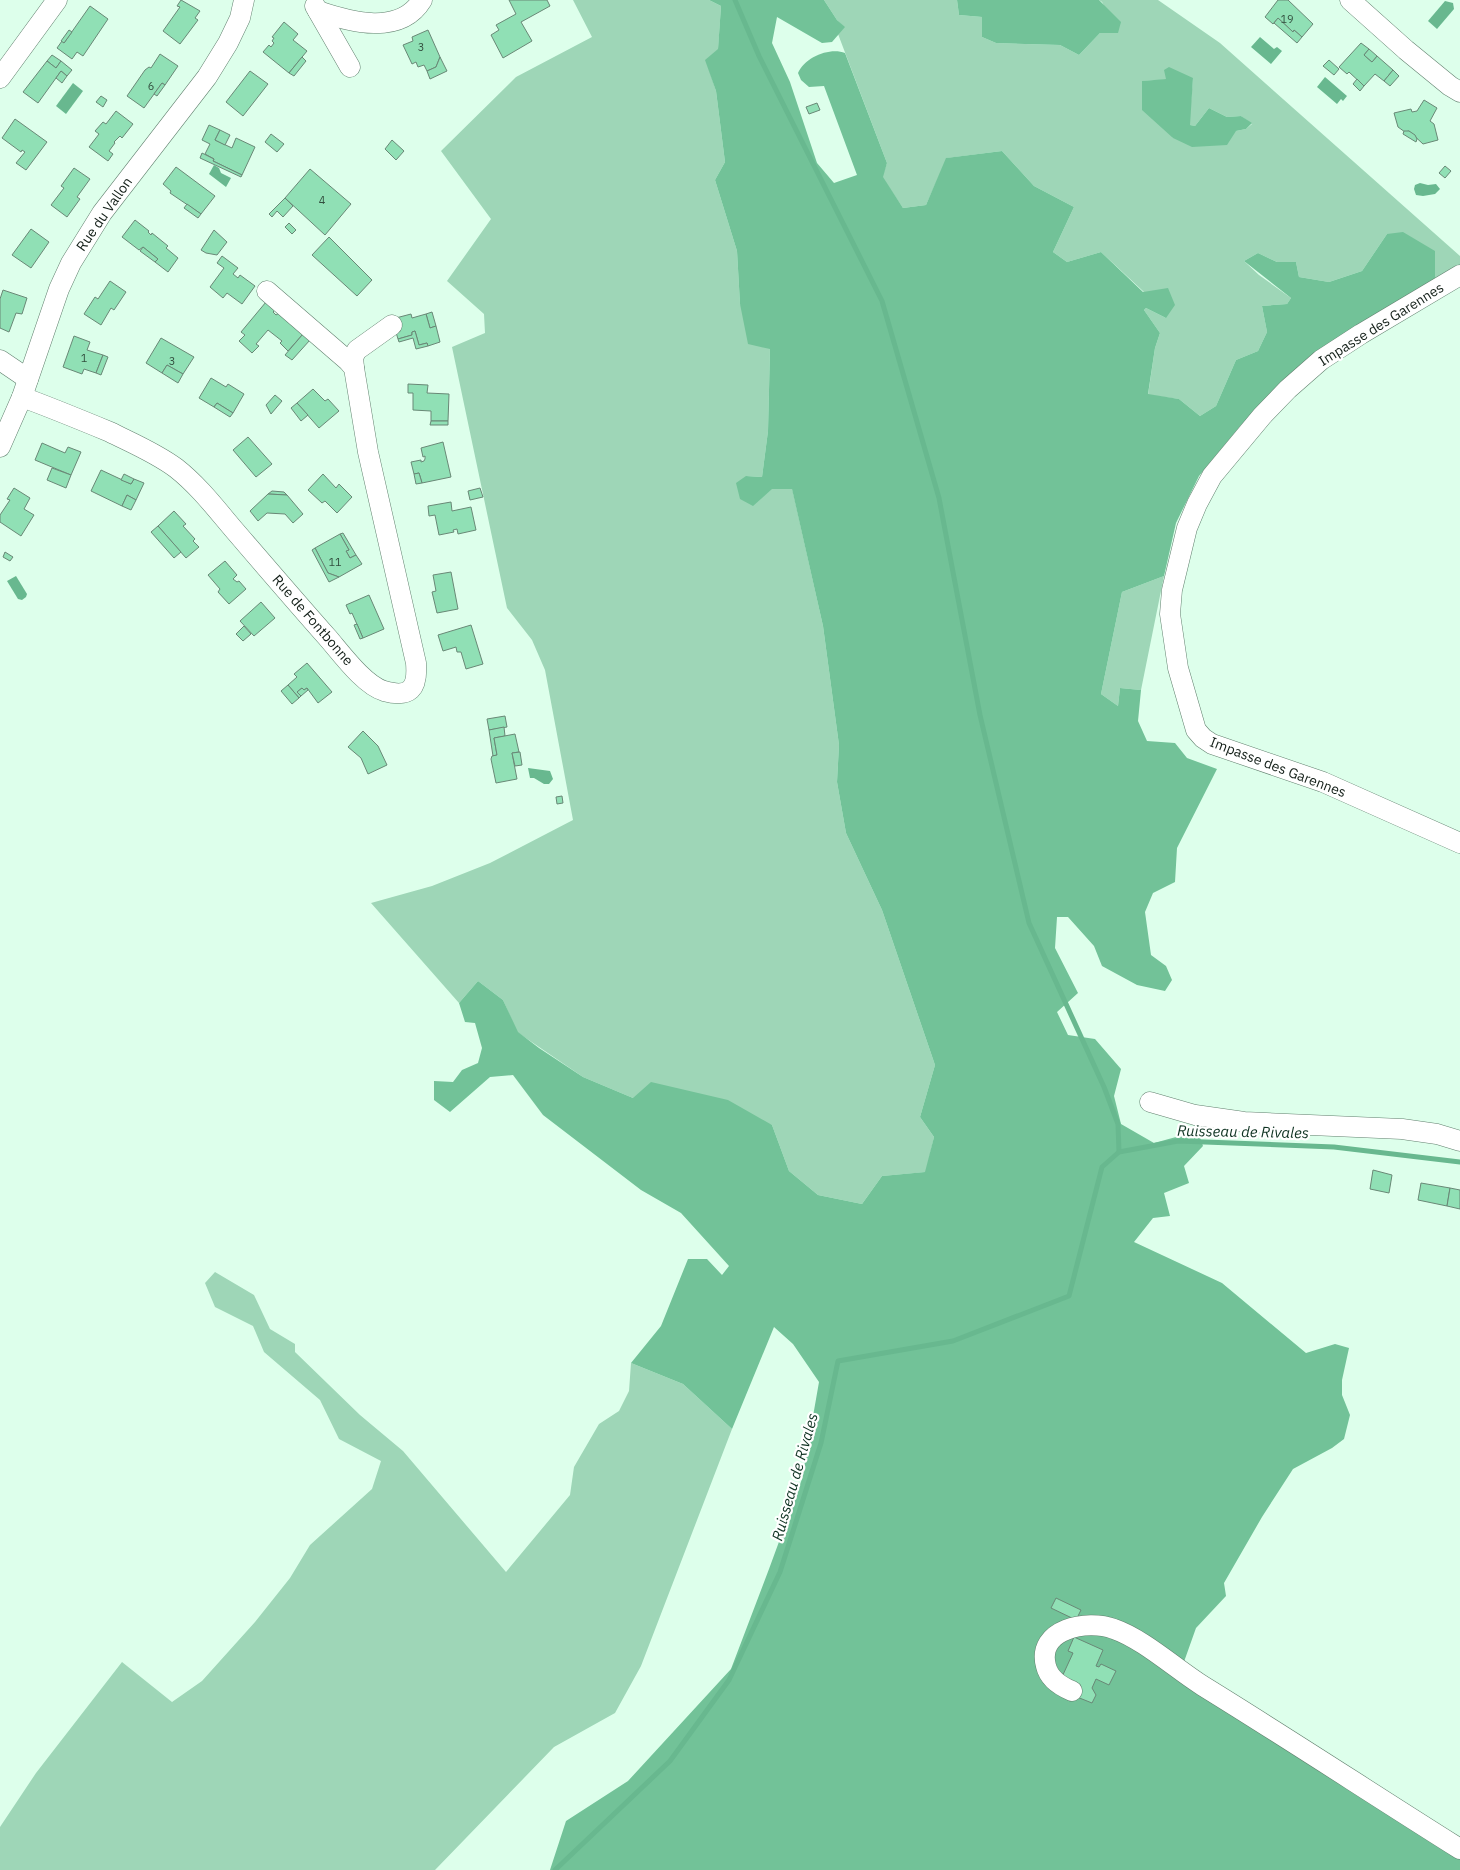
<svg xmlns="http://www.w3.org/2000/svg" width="1460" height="1870" font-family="'IBM Plex Sans',sans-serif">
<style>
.green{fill:#9ed6b7;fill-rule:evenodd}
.forest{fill:#72c298}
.water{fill:#68b88f}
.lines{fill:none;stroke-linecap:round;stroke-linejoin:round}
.stream{stroke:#68b88f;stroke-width:5}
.building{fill:#90e0b5;stroke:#698876}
.minor-casing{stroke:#62816f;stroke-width:21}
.minor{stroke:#fff;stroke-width:20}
.labels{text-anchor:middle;stroke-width:4.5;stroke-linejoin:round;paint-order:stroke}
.number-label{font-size:11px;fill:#324e3e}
.street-label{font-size:14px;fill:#121e17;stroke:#fff}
.water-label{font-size:15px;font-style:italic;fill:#0e3221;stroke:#fff}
</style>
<rect width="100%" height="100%" fill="#ddffeb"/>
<!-- green -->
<g class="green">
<path d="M573,0H709L721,6L718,50L706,60L716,91L725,162L715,180L737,251L740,304L770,348L768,431L762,477L746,476L772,489L792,488L823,626L839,745L837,782L846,833L882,910L935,1065L920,1117L934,1137L926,1172L882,1176L862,1204L818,1195L789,1171L772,1125L633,1098L583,1077L517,1032L503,1000L478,981L459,1003L371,903L432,886L490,863L573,820L545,670L532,640L507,608L452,347L485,333L484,314L447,281L491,219L441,151L516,77L592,37Z"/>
<path d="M824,0H957L959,15L982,17V37L996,43L1060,45L1079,55L1100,33L1118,32L1102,2L1099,0H1158L1220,43L1460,256V267L1435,280L1387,234L1362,271L1329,282L1299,277L1296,262H1277L1258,253L1244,261L1259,275L1291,298L1287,304L1262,306L1267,332L1258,351L1236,360L1216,406L1200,416L1179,399L1148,395L1155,348L1160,333L1144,310L1146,308L1166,318L1144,292L1101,252L1067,262L1053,252L1074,207L1034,186L1002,151L947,158L926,205L903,208L882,177L887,163L838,34L844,27L837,20ZM1193,78L1189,125L1195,126L1209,108L1227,117L1241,116L1252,124L1246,129L1236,131L1173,138L1143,81Z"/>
<path d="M1164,576L1141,690L1120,688L1118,706L1101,694L1122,592Z"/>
<path d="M215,1272L254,1295L270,1329L295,1344V1352L360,1415L403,1451L506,1572L570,1495L574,1467L599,1424L619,1411L629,1391L631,1363L683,1384L732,1429L641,1666L615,1713L554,1747L435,1870H0V1827L36,1773L122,1662L172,1702L202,1681L255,1622L290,1578L310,1545L372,1489L381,1461L339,1439L320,1400L264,1352L253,1326L215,1307L205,1283Z"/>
</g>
<!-- forest -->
<g class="forest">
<path d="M709,0H824L837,20L845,27L832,42L822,43L777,17L772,43L790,82L817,163L834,183L857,175L824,86L809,87L801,80L798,73C805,57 830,47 845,53L887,163L883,177L903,208L926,205L946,158L1002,151L1034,186L1074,207L1053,252L1067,262L1101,252L1143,292L1168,288L1175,305L1166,318L1146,308L1144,310L1160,333L1155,348L1148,394L1179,399L1200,416L1216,406L1236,360L1258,351L1267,332L1262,306L1287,304L1291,298L1244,261L1258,253L1277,262H1296L1299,277L1329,282L1362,271L1387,234L1403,232L1435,251V280L1274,394L1241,425L1199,476L1176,523L1164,576L1122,592L1101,694L1118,706L1120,688L1141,690L1138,721L1147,741L1175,743L1187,758L1217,769L1177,848L1175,882L1153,893L1145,912L1151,955L1166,966L1172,980L1165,991L1137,985L1102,966L1094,946L1068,917H1057L1055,948L1078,993L1057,1012L1068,1035L1095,1039L1121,1069L1114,1096L1121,1124L1154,1143L1198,1131L1203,1146L1184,1166L1189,1183L1164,1193L1170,1216L1153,1218L1134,1242L1222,1283L1306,1353L1335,1344L1349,1348L1342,1380V1395L1350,1415L1344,1439L1332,1448L1293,1469L1262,1517L1224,1583L1226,1596L1196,1628L1180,1673L1460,1855V1870H550L566,1821L628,1781L731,1669L769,1569L802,1479L819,1382L793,1344L774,1327L732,1429L683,1384L631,1363L661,1326L688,1259H707L722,1275L729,1266L681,1213L641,1190L543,1115L513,1075L490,1077L450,1112L434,1100V1081L453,1082L462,1070L478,1063L482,1048L475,1023L465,1022L459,1003L478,981L503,1000L518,1032L539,1048L583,1077L633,1098L651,1082L728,1100L772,1125L789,1171L818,1195L862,1204L882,1176L925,1172L934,1137L920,1117L935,1065L882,910L846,833L837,782L839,745L823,626L792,489H772L753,506L740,499L736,483L746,476L762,477L768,431L770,349L748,344L740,304L737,251L715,180L725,162L716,91L705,60L718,49L721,6Z"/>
<path d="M957,0H1099L1121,22L1118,33H1100L1079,55L1060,45L996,43L982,37V17L959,15Z"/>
<path d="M1169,67L1193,78L1190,125L1195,126L1209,108L1227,117L1241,116L1252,123L1246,129L1236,131L1227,145L1192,147L1173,138L1142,110V81L1166,79L1164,70Z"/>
</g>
<!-- water -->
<g class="water">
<path d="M1445,1L1453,3L1454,9L1437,29L1428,21Z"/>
<path d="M1260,37L1274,49L1277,47L1282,51L1271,64L1251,47Z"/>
<path d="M1325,77L1347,96L1343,101L1341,99L1337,104L1317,87Z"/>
<path d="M73,83L83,91L66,114L56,106Z"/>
<path d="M214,165L219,168L221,173L231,178L226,187L209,174Z"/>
<path d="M1420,183L1428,185L1436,184L1440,189L1435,194L1423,196L1416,195L1414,189L1415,185Z"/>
<path d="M16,576L27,594L26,597L22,600L18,599L7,581Z"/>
<path d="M528,768L550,771L553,779L549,784H544L534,778H530Z"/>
</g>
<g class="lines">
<!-- stream -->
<g class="stream">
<path d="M735,0L759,56L882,301L939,498L980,715L1029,923L1104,1087L1118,1124L1119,1152"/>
<path d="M555,1870L670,1761L729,1680L780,1572L821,1443L838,1361L953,1341L1069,1296L1102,1167L1119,1152L1178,1141L1334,1147L1460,1162"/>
</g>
</g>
<!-- building -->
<g class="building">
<path d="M181,0L200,11L195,18L198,20L180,44L163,31L180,7L177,6Z"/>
<path d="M509,0H547L550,6L521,22L532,41L503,58L491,35L499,30L496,25L516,14Z"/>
<path d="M1278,0H1288L1313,24L1302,37L1294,30L1293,32L1278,18L1273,24L1265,17Z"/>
<path d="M90,6L108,19L83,56L77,52L72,59L57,48L62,41L64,43Z"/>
<path d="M1278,18L1293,32L1294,30L1302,37L1297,43L1274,23Z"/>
<path d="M284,22L298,34L293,40L307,51L289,73L263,52L269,45L271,47L274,43L272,41L274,38L272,37Z"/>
<path d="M69,30L72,32L64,43L61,41Z"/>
<path d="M428,30L440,57L436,67L427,71L424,65L418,67L416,62L412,64L403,45L413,41L412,37Z"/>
<path d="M1361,43L1369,49L1364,55L1372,62L1377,56L1393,70L1384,81L1375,74L1364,86L1349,72L1347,74L1339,67Z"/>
<path d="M1369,49L1377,56L1372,62L1364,55Z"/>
<path d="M160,54L178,66L165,85L162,83L144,108L127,96L145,70L149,67L151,68Z"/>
<path d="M52,55L61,61L56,68L47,61Z"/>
<path d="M302,57L306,61L294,76L289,73Z"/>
<path d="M440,57L447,71L430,79L427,71L436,67Z"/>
<path d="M1329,60L1339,69L1334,75L1323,66Z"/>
<path d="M47,61L56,68L61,61L72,70L67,76L61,71L38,103L23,92Z"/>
<path d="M1393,70L1399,76L1390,86L1384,81Z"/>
<path d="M61,71L67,76L62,83L56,78Z"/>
<path d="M250,71L268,84L243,116L226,102Z"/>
<path d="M1357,79L1364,86L1360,91L1353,84Z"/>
<path d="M162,83L165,85L157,96L154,94Z"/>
<path d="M101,96L107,100L103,107L96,102Z"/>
<path d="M1424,100L1437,108L1430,121L1434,124L1438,140L1423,144L1409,131L1405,132L1398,127L1394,113L1411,109L1412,112L1417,111Z"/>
<path d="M817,103L820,110L809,114L806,107Z"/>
<path d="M116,111L133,124L122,138L120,136L114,142L115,143L109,151L113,154L108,161L89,147L99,134L95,131L103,122L106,124Z"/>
<path d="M15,119L47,142L26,170L16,163L25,152L22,150L21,152L2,138Z"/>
<path d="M209,125L220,130L215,140L232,148L236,138L255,147L242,175L213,161L214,159L205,154L210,144L202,140Z"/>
<path d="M220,130L230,135L225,145L215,140Z"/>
<path d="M1404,131H1409L1415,135L1417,139L1416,142L1403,134Z"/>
<path d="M271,134L284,144L277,152L265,142Z"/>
<path d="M392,140L404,151L396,160L385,149Z"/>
<path d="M202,153L214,159L213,161L242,175L241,177L200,158Z"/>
<path d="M1445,166L1451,171L1445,178L1439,173Z"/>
<path d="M176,167L215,196L201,214L170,193L171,191L163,184Z"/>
<path d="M74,168L90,179L77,197L80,199L67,217L51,205L64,188L61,186Z"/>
<path d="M310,169L351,204L325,235L285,198Z"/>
<path d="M285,198L293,206L283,217L277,211L272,217L269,214Z"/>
<path d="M187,204L201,214L198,218L184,208Z"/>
<path d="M135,220L149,231L148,232L151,235L152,233L168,246L166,248L178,258L168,272L155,262L158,259L143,247L139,250L122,237Z"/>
<path d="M289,223L296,230L292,234L285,227Z"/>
<path d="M31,229L49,242L31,268L12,255Z"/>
<path d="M214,230L227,242L217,255L206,253L201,250Z"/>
<path d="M329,237L372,280L357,296L312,255Z"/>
<path d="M143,247L158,259L155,262L140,251Z"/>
<path d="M222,256L238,268L233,274L238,278L240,275L255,286L242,304L227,293L223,298L210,287L224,268L217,263Z"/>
<path d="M110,281L126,292L114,310L111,308L101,325L84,314L95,297L98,299Z"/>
<path d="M3,290L27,298L22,314L16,313L9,332L0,328V299Z"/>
<path d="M266,302L275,310L273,312L276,315L279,313L303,334L288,351L280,343L282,341L268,330L256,344L259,346L252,353L239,341L245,335L241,332Z"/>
<path d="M432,312L436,326L430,328L426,314Z"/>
<path d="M411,314L412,318L426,314L430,328L436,326L440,342L428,346L427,343L419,345L415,331L412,332V335L398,339L392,319Z"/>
<path d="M415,331L419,345L427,343L428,346L416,349L413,338L399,342L398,339L412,335V332Z"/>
<path d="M303,334L310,340L292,360L285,355Z"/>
<path d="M74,336L90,342L87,350L103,355L96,373L84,369L82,374L63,367Z"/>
<path d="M161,338L194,357L183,374L167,365L162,373L146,363Z"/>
<path d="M103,355L108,357L101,375L96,373Z"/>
<path d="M167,365L183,374L178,383L162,373Z"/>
<path d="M211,378L226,387L228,384L244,394L233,413L217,403L214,407L199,398Z"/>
<path d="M408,384L428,385L427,393L449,394L448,421H431V411L413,410V393H408Z"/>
<path d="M313,389L325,401L328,399L339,411L319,428L297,403Z"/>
<path d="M275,395L282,401L271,414L266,405Z"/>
<path d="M217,403L233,413L230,417L214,407Z"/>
<path d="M297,403L308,415L301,421L291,408Z"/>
<path d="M431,421H448V425H430Z"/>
<path d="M248,437L272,464L256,477L233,450Z"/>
<path d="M443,442L451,477L422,483L419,473L414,474L411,462L421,460V462L424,461L425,459V456L423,457L421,448Z"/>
<path d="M42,443L65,453L68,447L81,452L71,475L35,460Z"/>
<path d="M52,468L71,475L66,488L47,480Z"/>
<path d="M101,470L131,484L134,479L144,483L136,500L127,495L122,506L91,491Z"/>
<path d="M419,473L422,483L416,484L414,474Z"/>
<path d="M124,474L134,479L131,484L121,480Z"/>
<path d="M323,474L336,488L339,484L352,497L337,513L325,501L322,503L308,490Z"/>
<path d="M14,488L30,498L24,509L34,515L21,536L0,522V515L10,500L7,499Z"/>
<path d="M480,488L483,497L470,500L468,491Z"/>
<path d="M272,491L284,492L287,495L268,494Z"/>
<path d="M268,494L287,495L303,514L293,523L285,514L267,513L258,521L250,511Z"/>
<path d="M127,495L136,500L131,510L122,506Z"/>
<path d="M451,502L452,511L471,507L476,530L458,534L457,529L453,530L454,532L439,535L435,515L429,516L428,506Z"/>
<path d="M174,511L186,524L183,526L195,539L193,541L199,547L186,558L158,526Z"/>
<path d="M158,526L181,552L174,558L151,532Z"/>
<path d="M343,533L356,555L350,558L346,551L349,550L340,534Z"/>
<path d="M340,534L349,550L346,551L350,558L356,555L362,564L339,577L328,573L315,548Z"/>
<path d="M315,548L328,573L339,577L329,582L312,550Z"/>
<path d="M5,552L13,557L10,561L3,557Z"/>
<path d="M225,561L237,575L233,579L237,582L239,581L246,589L229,604L218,592L220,589L208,575Z"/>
<path d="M451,572L458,609L437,613L432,592L436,591L433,575Z"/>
<path d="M369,595L384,629L363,638L352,613L350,614L346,605Z"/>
<path d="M261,602L275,618L254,636L240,621Z"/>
<path d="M357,624L363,638L360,639L354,625Z"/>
<path d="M471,625L483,664L466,669L461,652H457L456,647L443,651L438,635Z"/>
<path d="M244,626L251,634L243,641L236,634Z"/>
<path d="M307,663L332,692L318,703L307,688L304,690L302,688L297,692L301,696L299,698L288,685L297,677L294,674Z"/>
<path d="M288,685L299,698L292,704L281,691Z"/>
<path d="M302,688L304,690L307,688L308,690L301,696L297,692Z"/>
<path d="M505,716L507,727L489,730L487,719Z"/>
<path d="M504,727L505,736L494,738L497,755L493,756L489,730Z"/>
<path d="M363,731L378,746L387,765L368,774L361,758L348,747Z"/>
<path d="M515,734L519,752L512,753L517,779L496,783L491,759L492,756L497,755L494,738Z"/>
<path d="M520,752L522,765L515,766L512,753Z"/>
<path d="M562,796L563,803L557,804L556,797Z"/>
<path d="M1373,1170L1392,1175L1389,1193L1370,1189Z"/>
<path d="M1421,1183L1450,1188L1447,1206L1418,1200Z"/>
<path d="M1450,1188L1460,1190V1209L1447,1206Z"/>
<path d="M1056,1598L1081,1610L1076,1620L1051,1608Z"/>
<path d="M1074,1637L1103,1650L1096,1666L1099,1667L1101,1664L1116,1671L1109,1685L1096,1679L1092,1688L1096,1695L1092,1703L1077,1697L1081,1688L1061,1679L1073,1653L1068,1651Z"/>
</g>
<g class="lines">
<defs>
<g id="minor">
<path d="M1350,0L1406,50L1450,86L1460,92"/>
<path d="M315,6L350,67"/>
<path d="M318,11C350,22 400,36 422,0"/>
<path d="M0,78L57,0"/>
<path d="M1460,275L1361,334L1321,360L1288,389L1262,416L1212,476L1197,504L1187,528L1172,590L1170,614L1178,668L1196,730L1203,738L1212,744L1323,782L1460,843"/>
<path d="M0,360L28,379"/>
<path d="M354,368L353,357L357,350L392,325"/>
<path d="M22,397C52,408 81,420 110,432C132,443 156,453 176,468C199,486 217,510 235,531C266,567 296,602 327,637C341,653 364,685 384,691C410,698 418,689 416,663L368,452L354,368L348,361L267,291"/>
<path d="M0,447L22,397L59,289L71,263L102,213L207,77L228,43L240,18L244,0"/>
<path d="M1150,1102L1195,1115L1244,1122L1402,1129L1437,1134L1460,1141"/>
<path d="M1072,1691C1060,1686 1049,1679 1046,1666C1036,1629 1087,1619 1114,1629C1143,1639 1176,1669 1203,1686C1289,1739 1374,1795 1460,1849"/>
</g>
</defs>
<!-- minor casing -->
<use href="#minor" class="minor-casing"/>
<!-- minor -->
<use href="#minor" class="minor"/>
</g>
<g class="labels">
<!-- number labels -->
<g class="number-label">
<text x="1287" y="23">19</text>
<text x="421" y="51">3</text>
<text x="151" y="90">6</text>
<text x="322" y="204">4</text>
<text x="84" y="362">1</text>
<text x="172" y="365">3</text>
<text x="335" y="566">11</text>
</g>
<!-- street labels -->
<g class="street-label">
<text transform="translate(104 214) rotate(-55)" y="5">Rue du Vallon</text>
<text transform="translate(1381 324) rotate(-32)" y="5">Impasse des Garennes</text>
<text transform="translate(313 620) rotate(49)" y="5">Rue de Fontbonne</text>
<text transform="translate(1278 767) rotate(21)" y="5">Impasse des Garennes</text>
</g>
<!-- water labels -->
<g class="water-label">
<text transform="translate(1243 1132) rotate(1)" y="5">Ruisseau de Rivales</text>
<text transform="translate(795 1477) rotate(-74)" y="5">Ruisseau de Rivales</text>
</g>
</g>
</svg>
